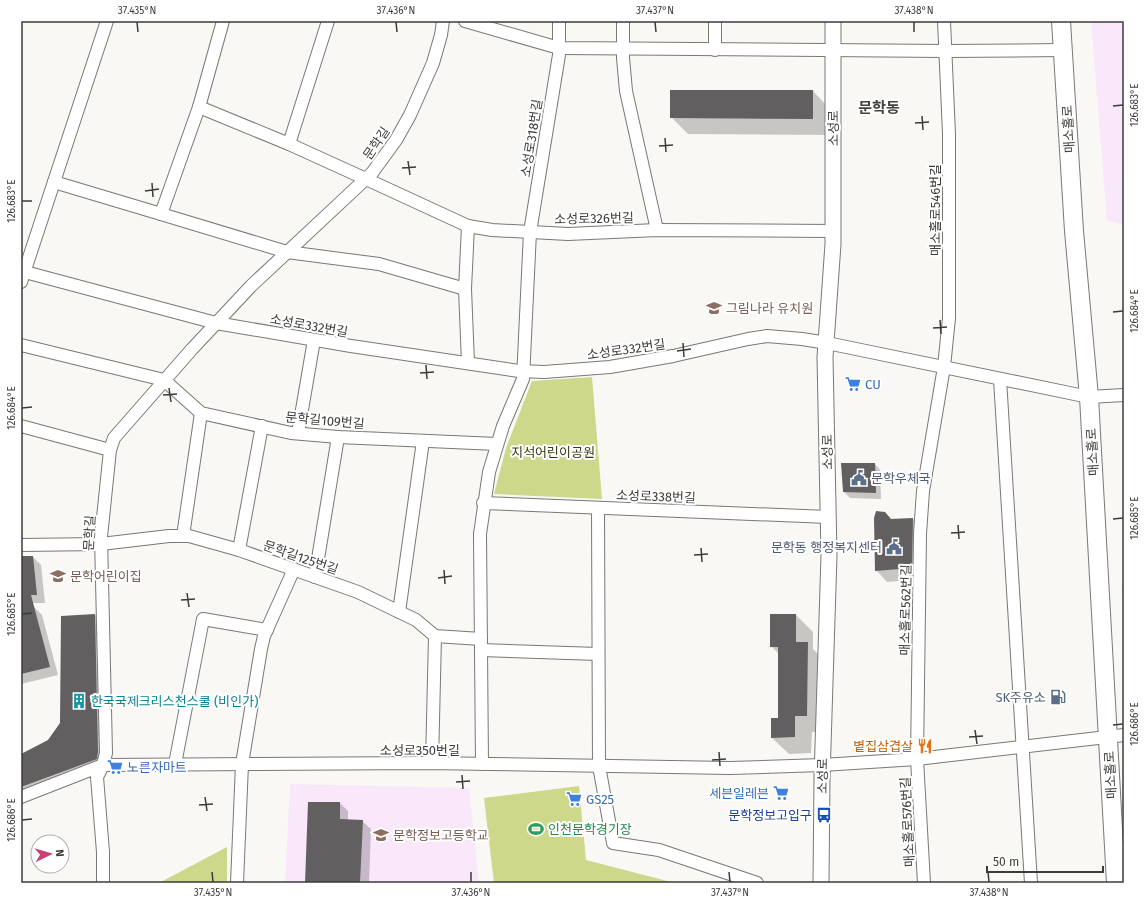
<svg xmlns="http://www.w3.org/2000/svg" width="1145" height="904" font-family="'Fira Sans','Noto Sans KR',sans-serif">
<style>
.education{fill:#f9e8fa}
.green{fill:#ced88b}
.shadow{fill:#0003}
.building{fill:#625f61}
.lines{fill:none;stroke-linecap:round;stroke-linejoin:round}
.minor-casing{stroke:#797874;stroke-width:14}
.tertiary-casing{stroke:#797874;stroke-width:17}
.secondary-casing{stroke:#797874;stroke-width:20}
.minor{stroke:#fff;stroke-width:12}
.tertiary{stroke:#fff;stroke-width:15}
.secondary{stroke:#fff;stroke-width:18}
.ticks{fill:none;stroke:#3b3b39;stroke-width:1.5}
.labels{text-anchor:middle;stroke-width:4;stroke-linejoin:round;paint-order:stroke}
.street-label{font-size:13px;fill:#3b3b39;stroke:#fff}
.education-label{font-size:13px;fill:#785e54;stroke:#fff;text-anchor:start}
.shop-label{font-size:13px;fill:#366cbe;stroke:#fff;text-anchor:start}
.park-label{font-size:13px;fill:#373b0f;stroke:#fff}
.service-label{font-size:13px;fill:#4e5e75;stroke:#fff;text-anchor:end}
.culture-label{font-size:13px;fill:#0d838f;stroke:#fff;text-anchor:start}
.food-label{font-size:13px;fill:#c56008;stroke:#fff;text-anchor:end}
.transit-label{font-size:13px;fill:#164399;stroke:#fff;text-anchor:end}
.leisure-label{font-size:13px;fill:#27864d;stroke:#fff;text-anchor:start}
.quarter-label{font-size:15px;font-weight:bold;fill:#444340;stroke:#fff}
.neatline{fill:none;stroke:#3b3b39;stroke-width:1.5}
.ticks-label{font-size:10px;text-anchor:middle;fill:#3b3b39}
</style>
<rect width="100%" height="100%" fill="#f9f8f4"/>
<!-- education -->
<g class="education">
<path d="M1091,21H1124V224L1107,221Z"/>
<path d="M290,784L469,788L479,883H285Z"/>
</g>
<!-- green -->
<g class="green">
<path d="M592,377L602,499L494,494L506,448L532,381Z"/>
<path d="M579,786L586,860L675,883H494L484,798Z"/>
<path d="M227,847V883H159Z"/>
</g>
<!-- shadow -->
<g class="shadow">
<path d="M813,91L829,108V135L688,134L671,117Z"/>
<path d="M875,464L880,470L881,499L850,498L844,492Z"/>
<path d="M913,519L925,531L923,579L887,582L876,570L891,520Z"/>
<path d="M21,556L33,557L41,565L45,603H21Z"/>
<path d="M1122,585H1124V621Z"/>
<path d="M33,606L42,615L58,675L21,684V613Z"/>
<path d="M95,615L103,624L107,761L21,798V755L49,741L61,723Z"/>
<path d="M771,615H796L813,632V649L824,660L823,732H812L811,753L789,754L772,738L779,719V654L771,646Z"/>
<path d="M340,803L348,811V820L362,821L371,829L369,883H306Z"/>
</g>
<!-- building -->
<g class="building">
<path d="M670,90H813V119L670,118Z"/>
<path d="M841,463H875L876,493L843,492Z"/>
<path d="M876,511L885,512L891,519L913,518L912,568L875,571L874,518Z"/>
<path d="M21,556H33L37,595H31L50,667L21,674Z"/>
<path d="M95,614L98,752L97,759L21,787V754L48,740L60,723L61,616Z"/>
<path d="M770,614H796V642H808L807,716H795V737L771,738V718H778V647H770Z"/>
<path d="M308,802H340V819L363,820L360,883H305Z"/>
</g>
<g class="lines">
<defs>
<g id="minor">
<path d="M223,21L199,107L161,214L287,252L379,264L465,289"/>
<path d="M465,21L559,48L946,51L1063,50"/>
<path d="M623,21V58L626,91L657,230"/>
<path d="M715,50V21"/>
<path d="M199,107L289,144L366,179L468,226L492,230L568,234L657,230L833,231"/>
<path d="M289,144L328,21"/>
<path d="M54,182L161,214"/>
<path d="M468,226L465,289L468,363"/>
<path d="M25,272L216,323L351,346L519,371L544,372L610,367L673,356L748,339L767,336L802,339L827,343L1089,397L1124,395"/>
<path d="M21,282L107,21"/>
<path d="M21,345L164,380L201,413L291,433L338,437L497,444"/>
<path d="M1000,379L1031,883"/>
<path d="M21,426L110,450"/>
<path d="M298,433L314,340"/>
<path d="M483,503L828,517"/>
<path d="M598,508L599,766L613,843L659,850L757,883"/>
<path d="M183,536L201,413"/>
<path d="M21,545L101,544L169,536H189L239,550L358,592L416,620L435,636L481,639"/>
<path d="M239,550L262,426"/>
<path d="M315,577L338,437"/>
<path d="M399,612L423,441"/>
<path d="M481,650L598,654"/>
<path d="M432,763L435,636"/>
<path d="M175,764L203,619L267,630"/>
<path d="M482,764L480,534L489,472L503,426L523,379L530,232L559,55V21"/>
<path d="M21,797L103,765L427,763L730,768L822,765L917,759L1124,735"/>
<path d="M103,883V852L97,777L103,765L106,753L101,537L110,450L114,438L192,349L251,286L372,173L396,140L410,115L433,63L441,35L443,21"/>
<path d="M237,883L242,764L261,649L264,636L294,569"/>
<path d="M924,883L917,759L920,534L923,491L944,367L949,318V134L944,21"/>
</g>
<path id="tertiary" d="M821,883L822,778L829,555L825,357L833,244V21"/>
<path id="secondary" d="M1061,21L1074,231L1089,397L1116,883"/>
</defs>
<!-- minor casing -->
<use href="#minor" class="minor-casing"/>
<!-- tertiary casing -->
<use href="#tertiary" class="tertiary-casing"/>
<!-- secondary casing -->
<use href="#secondary" class="secondary-casing"/>
<!-- minor -->
<use href="#minor" class="minor"/>
<!-- tertiary -->
<use href="#tertiary" class="tertiary"/>
<!-- secondary -->
<use href="#secondary" class="secondary"/>
</g>
<!-- ticks -->
<path class="ticks" d="M137,22L138,32M396,22L397,32M655,22L656,32M914,22V32M1113,106L1123,105M922,116L923,130M915,123L929,122M665,138L666,152M659,146L673,145M408,161L410,175M402,168L416,167M152,183L153,197M145,191L159,189M22,201H32M1113,312L1123,311M940,320L941,334M933,328L947,327M683,343L684,357M677,351L691,349M426,365L427,379M420,373L434,372M169,388L171,402M163,395L177,394M22,408L32,407M1113,519L1123,518M958,525L959,539M951,533L965,532M701,548L702,562M694,555L708,554M444,570L445,584M438,578L452,576M187,593L189,607M181,600L195,599M22,614L32,613M1113,725L1123,724M975,730L977,744M969,737L983,736M719,752L720,766M712,760L726,759M462,775L463,789M456,782L470,781M205,797L207,811M199,805L213,804M22,820L32,819M212,872L213,882M471,872V882M729,872L730,882M988,872L989,882"/>
<!-- icons -->
<defs>
<symbol id="school-bare" viewBox="-9 -9 18 18"><path d="M0-5L7-2L0 1L-7-2ZM-4 1L0 2.5L4 1V4Q0 6-4 4Z" fill="#8d6e63" stroke="#fff" stroke-width="2.5" paint-order="stroke"/></symbol>
<symbol id="supermarket-bare" viewBox="-9 -9 18 18"><path d="M-6-5.5h2.5l.6 2H6L4.5 2H-2.5L-4.4-4H-6ZM-1.5 3.2a1.3 1.3 0 1 0 .1 0ZM3 3.2a1.3 1.3 0 1 0 .1 0Z" fill="#3f7fe0" stroke="#fff" stroke-width="2.5" paint-order="stroke"/></symbol>
<symbol id="civic-bare" viewBox="-9 -9 18 18"><path d="M-.6-6.5H3V-4.5H.6V-3L4-1V1h2V6H-6V1h2V-1L-.6-3ZM-1.2 2.5V6h2.4V2.5Z" fill="#5c6f8a" stroke="#fff" stroke-width="2.5" paint-order="stroke"/></symbol>
<symbol id="fuel-bare" viewBox="-9 -9 18 18"><path d="M-5.5-6h7V0h2V4h1.3V-2.5L3-4.5l.8-.8L6-3V5H2.5V1h-1V6h-7ZM-4.2-4.7v3.2H.2V-4.7Z" fill="#5c6f8a" stroke="#fff" stroke-width="2.5" paint-order="stroke"/></symbol>
<symbol id="building-bare" viewBox="-9 -9 18 18"><path d="M-4-6H4V6H1V3H-1V6H-4ZM-2.5-4.3h1.7v1.8h-1.7ZM.8-4.3h1.7v1.8H.8ZM-2.5-1h1.7V.8h-1.7ZM.8-1h1.7V.8H.8Z" fill="#0f9aa8" stroke="#fff" stroke-width="2.5" paint-order="stroke"/></symbol>
<symbol id="restaurant-bare" viewBox="-9 -9 18 18"><path d="M-5-6h1v4h1v-4h1v4h1v-4h1v5L-1.5 .5V6h-2V.5L-5-1ZM5-6V6H3V1.5H1.5Q1.5-4 5-6Z" fill="#e8710a" stroke="#fff" stroke-width="2.5" paint-order="stroke"/></symbol>
<symbol id="bus-bare" viewBox="-9 -9 18 18"><path d="M-5-6H5V4H4V6H2V4H-2V6H-4V4H-5ZM-3.5-4V0h7V-4ZM-3.5 1.2v1.5H-2V1.2ZM2 1.2v1.5H3.5V1.2Z" fill="#1a4fb4" stroke="#fff" stroke-width="2.5" paint-order="stroke"/></symbol>
<symbol id="stadium-bare" viewBox="-9 -9 18 18"><path d="M0-5a6.5 5 0 1 0 0 10a6.5 5 0 1 0 0-10ZM-3.5-1.8h7v3.6h-7Z" fill="#2e9e5b" stroke="#fff" stroke-width="2.5" paint-order="stroke"/></symbol>
</defs>
<g fill-rule="evenodd">
<use href="#school-bare" x="703" y="297" width="22" height="22"/>
<use href="#supermarket-bare" x="842" y="373" width="22" height="22"/>
<use href="#civic-bare" x="848" y="467" width="22" height="22"/>
<use href="#civic-bare" x="883" y="536" width="22" height="22"/>
<use href="#school-bare" x="47" y="565" width="22" height="22"/>
<use href="#fuel-bare" x="1047" y="686" width="22" height="22"/>
<use href="#building-bare" x="68" y="690" width="22" height="22"/>
<use href="#restaurant-bare" x="914" y="735" width="22" height="22"/>
<use href="#supermarket-bare" x="104" y="756" width="22" height="22"/>
<use href="#supermarket-bare" x="770" y="782" width="22" height="22"/>
<use href="#supermarket-bare" x="563" y="788" width="22" height="22"/>
<use href="#bus-bare" x="813" y="804" width="22" height="22"/>
<use href="#stadium-bare" x="525" y="818" width="22" height="22"/>
<use href="#school-bare" x="370" y="824" width="22" height="22"/>
</g>
<g class="labels">
<!-- street labels -->
<g class="street-label">
<text transform="translate(833 128) rotate(-90)" y="5">소성로</text>
<text transform="translate(1068 129) rotate(-93)" y="5">매소홀로</text>
<text transform="translate(531 138) rotate(-81)" y="5">소성로318번길</text>
<text transform="translate(376 143) rotate(-56)" y="5">문학길</text>
<text transform="translate(935 210) rotate(-90)" y="5">매소홀로546번길</text>
<text transform="translate(594 218) rotate(-1)" y="5">소성로326번길</text>
<text transform="translate(309 325) rotate(10)" y="5">소성로332번길</text>
<text transform="translate(626 349) rotate(-8)" y="5">소성로332번길</text>
<text transform="translate(325 420) rotate(5)" y="5">문학길109번길</text>
<text transform="translate(827 452) rotate(-91)" y="5">소성로</text>
<text transform="translate(1092 452) rotate(-93)" y="5">매소홀로</text>
<text transform="translate(656 496) rotate(2)" y="5">소성로338번길</text>
<text transform="translate(89 533) rotate(-87)" y="5">문학길</text>
<text transform="translate(301 557) rotate(19)" y="5">문학길125번길</text>
<text transform="translate(905 610) rotate(-89)" y="5">매소홀로562번길</text>
<text x="420" y="755">소성로350번길</text>
<text transform="translate(1110 775) rotate(-93)" y="5">매소홀로</text>
<text transform="translate(822 776) rotate(-89)" y="5">소성로</text>
<text transform="translate(907 822) rotate(-93)" y="5">매소홀로576번길</text>
</g>
<!-- education labels -->
<g class="education-label">
<text x="726" y="313">그림나라 유치원</text>
<text x="70" y="581">문학어린이집</text>
<text x="393" y="840">문학정보고등학교</text>
</g>
<!-- shop labels -->
<g class="shop-label">
<text x="865" y="389">CU</text>
<text x="127" y="772">노른자마트</text>
<text x="769" y="798" text-anchor="end">세븐일레븐</text>
<text x="586" y="804">GS25</text>
</g>
<!-- park labels -->
<g class="park-label">
<text x="553" y="457">지석어린이공원</text>
</g>
<!-- service labels -->
<g class="service-label">
<text x="871" y="483" text-anchor="start">문학우체국</text>
<text x="882" y="552">문학동 행정복지센터</text>
<text x="1046" y="702">SK주유소</text>
</g>
<!-- culture labels -->
<g class="culture-label">
<text x="91" y="706">한국국제크리스천스쿨 (비인가)</text>
</g>
<!-- food labels -->
<g class="food-label">
<text x="913" y="751">볕집삼겹살</text>
</g>
<!-- transit labels -->
<g class="transit-label">
<text x="812" y="820">문학정보고입구</text>
</g>
<!-- leisure labels -->
<g class="leisure-label">
<text x="548" y="834">인천문학경기장</text>
</g>
<!-- quarter labels -->
<g class="quarter-label">
<text x="879" y="113">문학동</text>
</g>
</g>
<!-- border -->
<rect width="1145" height="904" fill="none" stroke="#ffffff" stroke-width="44"/>
<!-- north arrow -->
<g transform="translate(50 854) rotate(85)"><circle r="19" fill="#ffffff" stroke="#b1b1b0"/>
<path d="M0-3L7 15L0 10L-7 15Z" fill="#ca4077"/>
<text y="-6" font-size="11" font-weight="bold" text-anchor="middle" fill="#3b3b39">N</text>
</g>
<!-- scale -->
<path d="M987 866v6h116v-6" fill="none" stroke="#3b3b39" stroke-width="2"/>
<text x="993" y="866" font-size="12" fill="#3b3b39" stroke="#ffffff" stroke-width="3" paint-order="stroke">50 m</text>
<rect x="22" y="22" width="1101" height="860" class="neatline"/>
<g class="ticks-label">
<text x="137" y="14">37.435°N</text>
<text x="396" y="14">37.436°N</text>
<text x="655" y="14">37.437°N</text>
<text x="914" y="14">37.438°N</text>
<text transform="translate(1134 105) rotate(-90)" y="4">126.683°E</text>
<text transform="translate(11 201) rotate(-90)" y="4">126.683°E</text>
<text transform="translate(1134 311) rotate(-90)" y="4">126.684°E</text>
<text transform="translate(11 408) rotate(-90)" y="4">126.684°E</text>
<text transform="translate(1134 518) rotate(-90)" y="4">126.685°E</text>
<text transform="translate(11 614) rotate(-90)" y="4">126.685°E</text>
<text transform="translate(1134 724) rotate(-90)" y="4">126.686°E</text>
<text transform="translate(11 820) rotate(-90)" y="4">126.686°E</text>
<text x="213" y="896">37.435°N</text>
<text x="471" y="896">37.436°N</text>
<text x="730" y="896">37.437°N</text>
<text x="989" y="896">37.438°N</text>
</g>
</svg>
